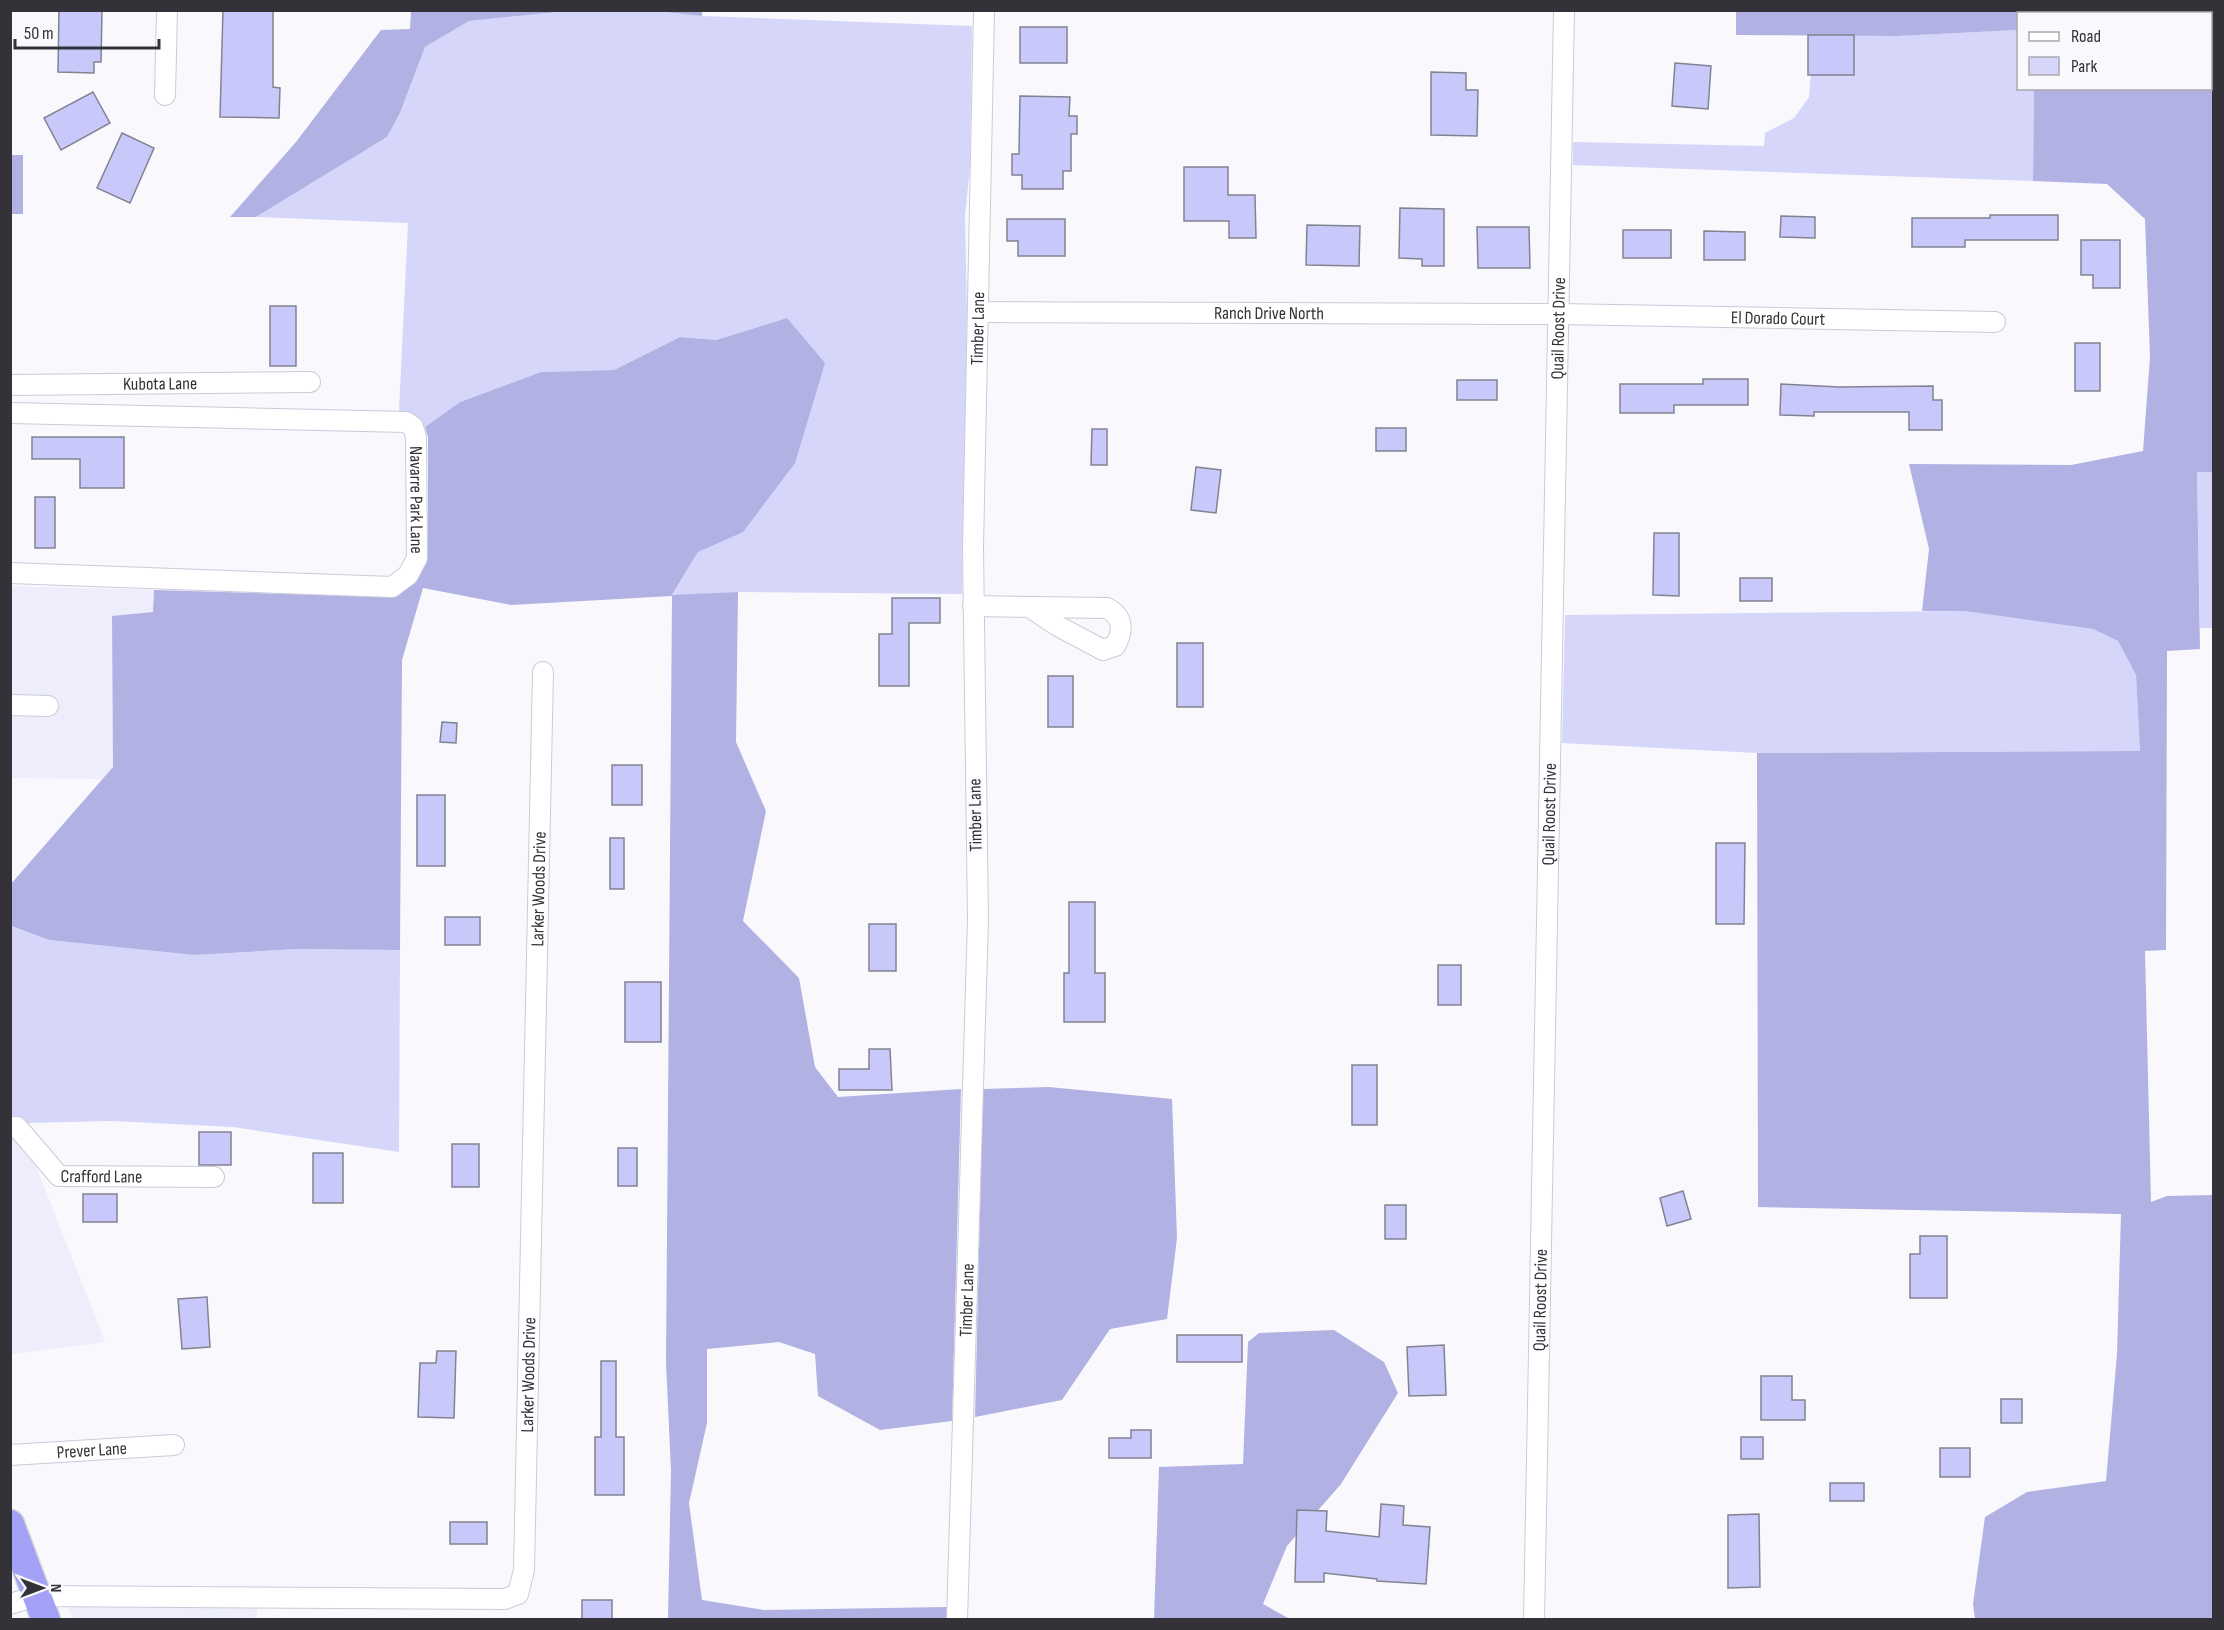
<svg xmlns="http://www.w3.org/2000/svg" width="2224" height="1630" font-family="'Sofia Sans Condensed',sans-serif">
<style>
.built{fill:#ededfb}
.green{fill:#d5d6fa}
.forest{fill:#b1b1e3}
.building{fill:#c8c8fb;stroke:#828391;stroke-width:1.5}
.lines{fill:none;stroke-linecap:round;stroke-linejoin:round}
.minor-casing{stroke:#cacbda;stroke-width:22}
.highway-casing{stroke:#d6d6d7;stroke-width:31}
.minor{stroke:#fff;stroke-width:20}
.highway{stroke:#a2a1f5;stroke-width:28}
.labels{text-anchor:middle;stroke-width:4.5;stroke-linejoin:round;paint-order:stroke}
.street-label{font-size:18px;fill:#323238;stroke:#f9f9fd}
</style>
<rect width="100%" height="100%" fill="#f9f9fd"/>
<!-- built -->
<g class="built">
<path d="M11,586L154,590L153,612L112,617L113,767L104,779L11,778Z"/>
<path d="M11,1137L36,1166L105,1342L11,1354Z"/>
<path d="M68,1606L257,1607V1619H73Z"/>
</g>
<!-- green -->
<g class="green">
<path d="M568,11H655L702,16L972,26L970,167L965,216L967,314L962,594L738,592L672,596L698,552L743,531L787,318L716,340L680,337L614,370L541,372L460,402L425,427L412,414L399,411L408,223L256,217L387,137L400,113L425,47L469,21Z"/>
<path d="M2018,30V88L2034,89L2033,181L1573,165V142L1764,146L1765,133L1794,118L1809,97L1814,35L1897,36Z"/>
<path d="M2197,471L2213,472V628H2200Z"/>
<path d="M1964,611L2093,629L2118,641L2136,675L2140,751L1757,753L1562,743L1565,615Z"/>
<path d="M10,926L49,940L194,955L298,949L400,950L399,1152L233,1127L112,1121L27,1123L11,1117Z"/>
</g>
<!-- forest -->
<g class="forest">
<path d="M411,11V10L702,11V16L655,11H568L469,21L425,47L400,113L387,137L256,217H230L296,142L381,30L410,29Z"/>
<path d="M1736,11H2213V472H2197L2200,649L2167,651L2166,950L2145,951L2151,1202L2167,1196L2213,1195V1619H1975L1973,1604L1985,1517L2027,1492L2106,1481L2117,1354L2121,1214L1758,1207L1757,753L2140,751L2136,675L2118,641L2093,629L1964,611H1922L1929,549L1909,464L2071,465L2143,451L2150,357L2145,219L2107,184L2033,181L2034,89L2210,88V14H2018V30L1897,36L1736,35Z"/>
<rect x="11" y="155" width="12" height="59"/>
<path d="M787,318L825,363L795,463L743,532L698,552L672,595L738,592L736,742L766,811L743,921L799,978L815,1067L838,1097L961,1089L952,1421L880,1430L818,1396L815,1354L779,1342L707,1349V1423L689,1503L702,1600L764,1610L947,1607L946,1619H668L671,1470L666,1363L672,596L511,605L423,588L402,660L400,950L298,949L194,955L49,940L11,926L10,885L113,767L112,616L153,612L154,590L391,597L415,583L428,558V437L425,427L460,402L541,372L614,370L680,337L716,340Z"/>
<path d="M1049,1087L1172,1099L1177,1238L1167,1319L1110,1329L1062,1400L975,1417L983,1089Z"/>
<path d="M1334,1330L1384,1362L1398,1393L1341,1484L1287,1546L1263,1604L1290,1619L1154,1620L1159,1467L1243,1464L1248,1342L1259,1333Z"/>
</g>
<!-- building -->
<g class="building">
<path d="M59,10H102L101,62H94V73L58,72Z"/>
<path d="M223,10H273V87L280,88L279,118L220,117Z"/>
<rect x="1020" y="27" width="47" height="36"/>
<rect x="1808" y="35" width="46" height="40"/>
<path d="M1675,63L1711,66L1708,109L1672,106Z"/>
<path d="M1431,72L1466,73V90H1478L1477,136L1431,135Z"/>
<path d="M93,92L110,123L61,150L44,118Z"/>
<path d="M1020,96L1070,97L1069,116H1077V134H1071V171H1063V189H1022V175H1012V154H1019Z"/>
<path d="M122,133L154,148L130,203L97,188Z"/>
<path d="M1184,167H1228V195H1255L1256,238H1229V221H1184Z"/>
<path d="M1400,208L1444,209V266H1422V259L1399,258Z"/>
<path d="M1990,215H2058V240H1965V247H1912V218H1990Z"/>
<path d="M1781,216L1815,217V238L1780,237Z"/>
<path d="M1007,219H1065V256H1018V241H1007Z"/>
<path d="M1307,225L1360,226L1359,266L1306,265Z"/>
<path d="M1477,227H1529L1530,268H1478Z"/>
<rect x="1623" y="230" width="48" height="28"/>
<path d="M1704,231L1745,232V260H1704Z"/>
<path d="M2081,240H2120V288H2093V275H2081Z"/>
<rect x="270" y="306" width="26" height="60"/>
<rect x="2075" y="343" width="25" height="48"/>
<path d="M1703,379H1748V405H1674V413H1620V384H1703Z"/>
<rect x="1457" y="380" width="40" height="20"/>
<path d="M1781,384L1839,387L1933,386V400H1942V430H1909V412H1814V416L1780,415Z"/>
<rect x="1376" y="428" width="30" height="23"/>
<path d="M1092,429H1107V465H1091Z"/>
<path d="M32,437H124V488H80V459H32Z"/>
<path d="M1196,467L1221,470L1216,513L1191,510Z"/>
<rect x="35" y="497" width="20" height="51"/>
<path d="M1654,533H1679V596L1653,595Z"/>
<rect x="1740" y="578" width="32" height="23"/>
<path d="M892,598H940V623H909V686H879V634H892Z"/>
<rect x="1177" y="643" width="26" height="64"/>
<rect x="1048" y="676" width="25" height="51"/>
<path d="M442,722L457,723L456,743L440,742Z"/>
<rect x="612" y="765" width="30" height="40"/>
<rect x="417" y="795" width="28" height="71"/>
<rect x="610" y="838" width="14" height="51"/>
<path d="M1716,843H1745L1744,924H1716Z"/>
<path d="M1069,902H1095V973H1105V1022H1064V973H1069Z"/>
<rect x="445" y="917" width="35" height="28"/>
<rect x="869" y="924" width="27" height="47"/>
<rect x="1438" y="965" width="23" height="40"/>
<rect x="625" y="982" width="36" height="60"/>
<path d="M869,1049H890L892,1090H839V1069H869Z"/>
<rect x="1352" y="1065" width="25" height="60"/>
<rect x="199" y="1132" width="32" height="33"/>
<rect x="452" y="1144" width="27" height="43"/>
<rect x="618" y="1148" width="19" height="38"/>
<rect x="313" y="1153" width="30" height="50"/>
<path d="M1683,1191L1691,1219L1667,1226L1660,1198Z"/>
<rect x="83" y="1194" width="34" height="28"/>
<rect x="1385" y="1205" width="21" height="34"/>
<path d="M1920,1236H1947V1298H1910V1254H1920Z"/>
<path d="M207,1297L210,1347L182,1349L178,1299Z"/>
<rect x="1177" y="1335" width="65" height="27"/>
<path d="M1444,1345L1446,1395L1409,1396L1407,1347Z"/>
<path d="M437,1351H456L454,1418L418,1417L420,1363H436Z"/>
<path d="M601,1361H616V1437H624V1495H595V1437H601Z"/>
<path d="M1761,1376H1792V1400H1805V1420H1761Z"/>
<rect x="2001" y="1399" width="21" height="24"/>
<path d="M1131,1430H1151V1458H1109V1438H1131Z"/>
<rect x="1741" y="1437" width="22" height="22"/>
<rect x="1940" y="1448" width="30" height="29"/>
<rect x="1830" y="1483" width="34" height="18"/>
<path d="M1381,1504L1404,1506L1403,1525L1430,1527L1426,1584L1377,1581V1579L1324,1573V1582H1295L1297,1510L1327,1511L1326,1531L1379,1537Z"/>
<path d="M1759,1514L1760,1587L1728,1588V1515Z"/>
<rect x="450" y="1522" width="37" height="22"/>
<rect x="582" y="1600" width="30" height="20"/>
</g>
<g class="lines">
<defs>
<g id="minor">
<path d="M165,95L167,10"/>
<path id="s1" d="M978,312L1559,314L1995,322"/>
<path id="s2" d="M10,385L310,382"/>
<path id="s3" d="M10,413L406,422L413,427L416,437L417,558L408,575L392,587L10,573"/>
<path d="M973,606L1107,608C1123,616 1124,630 1115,646L1103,650L1056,625L1031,608"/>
<path d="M10,705L48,706"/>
<path id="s4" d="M10,1127H17L59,1176L214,1177"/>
<path id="s5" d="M10,1455L174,1445"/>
<path id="s6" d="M10,1604L37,1596L505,1599L518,1594L524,1570L543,672"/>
<path id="s7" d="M957,1620L978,920L973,547L984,10"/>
<path id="s8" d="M1534,1620L1564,10"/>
</g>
<path id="highway" d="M10,1524L46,1620"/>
</defs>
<!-- minor casing -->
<use href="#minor" class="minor-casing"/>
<!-- highway casing -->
<use href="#highway" class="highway-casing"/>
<!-- minor -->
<use href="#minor" class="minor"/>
<!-- highway -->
<use href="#highway" class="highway"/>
</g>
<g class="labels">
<!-- street labels -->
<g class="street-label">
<text dy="6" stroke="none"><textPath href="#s1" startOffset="291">Ranch Drive North</textPath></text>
<text dy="6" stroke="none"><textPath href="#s1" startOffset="800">El Dorado Court</textPath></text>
<text dy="6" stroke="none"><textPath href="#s7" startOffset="1292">Timber Lane</textPath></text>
<text dy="6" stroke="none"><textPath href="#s8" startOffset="1292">Quail Roost Drive</textPath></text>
<text dy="6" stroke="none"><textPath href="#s2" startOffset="150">Kubota Lane</textPath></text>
<text dy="6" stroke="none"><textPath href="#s3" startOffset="478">Navarre Park Lane</textPath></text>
<text transform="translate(975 815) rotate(-91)" y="6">Timber Lane</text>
<text dy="6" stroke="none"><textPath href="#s8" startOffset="806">Quail Roost Drive</textPath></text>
<text dy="6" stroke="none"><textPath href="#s6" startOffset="1216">Larker Woods Drive</textPath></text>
<text dy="6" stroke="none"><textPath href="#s4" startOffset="114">Crafford Lane</textPath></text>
<text dy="6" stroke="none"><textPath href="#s7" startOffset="320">Timber Lane</textPath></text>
<text dy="6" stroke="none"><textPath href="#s8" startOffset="320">Quail Roost Drive</textPath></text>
<text dy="6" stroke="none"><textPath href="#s6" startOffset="730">Larker Woods Drive</textPath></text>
<text dy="6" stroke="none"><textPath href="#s5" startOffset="82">Prever Lane</textPath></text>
</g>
</g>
<!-- border -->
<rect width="2224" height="1630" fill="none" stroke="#323238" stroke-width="24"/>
<!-- legend -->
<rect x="2017" y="12" width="195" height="78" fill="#f9f9fd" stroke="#a9a9ae" stroke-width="1.5"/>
<rect x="2029" y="32" width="30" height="9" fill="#ffffff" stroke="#a9a9ae" stroke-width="1.5"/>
<text x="2071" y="42" font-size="18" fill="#323238">Road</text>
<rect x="2029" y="57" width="30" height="18" fill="#d5d6fa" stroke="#a9a9ae" stroke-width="1.5"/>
<text x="2071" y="72" font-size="18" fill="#323238">Park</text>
<!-- north arrow -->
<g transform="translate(42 1588) rotate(90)" stroke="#f9f9fd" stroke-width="4.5" paint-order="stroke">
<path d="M0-4.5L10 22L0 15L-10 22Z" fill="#323238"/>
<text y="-9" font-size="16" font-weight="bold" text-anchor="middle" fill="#323238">N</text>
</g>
<!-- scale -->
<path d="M15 39v9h144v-9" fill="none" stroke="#323238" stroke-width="3"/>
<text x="24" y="39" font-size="18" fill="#323238" stroke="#f9f9fd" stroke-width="4.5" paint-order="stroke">50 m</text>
</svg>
